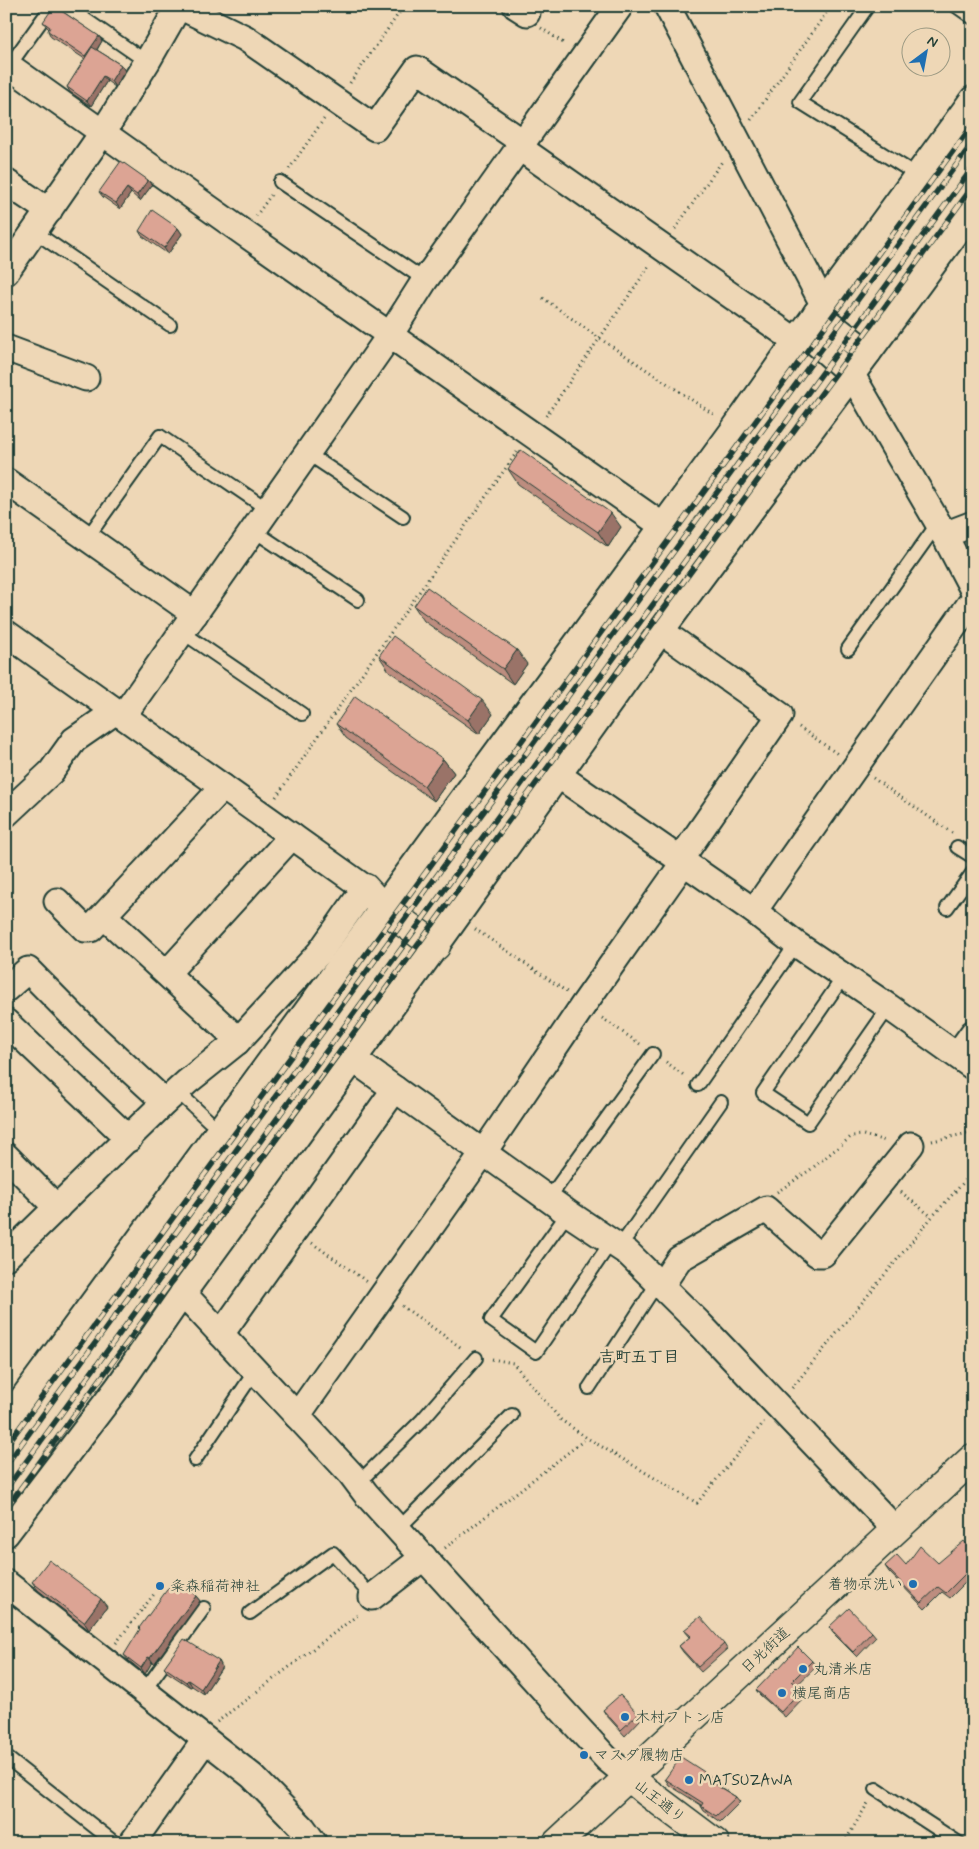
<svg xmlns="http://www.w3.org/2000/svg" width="979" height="1849" font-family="Mynerve,'Klee One',sans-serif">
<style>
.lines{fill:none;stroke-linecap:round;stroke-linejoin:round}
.lane-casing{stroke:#1f3d34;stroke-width:16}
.street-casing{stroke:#1f3d34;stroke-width:29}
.secondary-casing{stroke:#1f3d34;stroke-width:31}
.primary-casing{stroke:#1f3d34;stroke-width:31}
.path{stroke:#1f3d34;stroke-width:3;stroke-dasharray:1 4;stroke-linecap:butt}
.lane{stroke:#eed7b6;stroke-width:12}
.street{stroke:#eed7b6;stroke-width:25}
.secondary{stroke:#eed7b6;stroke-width:28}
.primary{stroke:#eed7b6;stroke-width:28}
.rail-casing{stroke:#1f3d34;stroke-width:5.5}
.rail{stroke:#eed7b6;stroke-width:4;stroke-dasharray:11;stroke-linecap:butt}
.wall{fill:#bd8d7f;stroke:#1f3d34}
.shaded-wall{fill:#9a7368;stroke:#1f3d34}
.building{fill:#dca494;stroke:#1f3d34}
.poi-dot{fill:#1f6fb2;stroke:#eed7b6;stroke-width:2}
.labels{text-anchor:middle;stroke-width:5;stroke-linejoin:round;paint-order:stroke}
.poi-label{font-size:15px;fill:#1f3d34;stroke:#eed7b6;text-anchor:start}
.street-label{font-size:15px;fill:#1f3d34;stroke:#eed7b6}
.neighbourhood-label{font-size:16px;font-weight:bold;fill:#1f3d34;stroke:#eed7b6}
</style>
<rect width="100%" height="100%" fill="#eed7b6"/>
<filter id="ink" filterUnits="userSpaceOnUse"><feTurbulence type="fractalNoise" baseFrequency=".02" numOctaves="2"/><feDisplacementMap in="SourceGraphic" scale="10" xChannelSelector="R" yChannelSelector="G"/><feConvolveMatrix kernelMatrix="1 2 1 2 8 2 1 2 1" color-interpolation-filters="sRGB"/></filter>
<g filter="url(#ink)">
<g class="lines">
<defs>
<g id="lane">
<path d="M66,6L147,62"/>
<path d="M868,6L800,102L917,175"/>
<path d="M956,6L973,18"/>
<path d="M9,66L52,6"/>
<path d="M280,182L425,280"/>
<path d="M35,232L170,325"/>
<path d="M307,453L403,517"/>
<path d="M253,530L358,600"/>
<path d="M87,538L160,436L267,509"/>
<path d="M182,632L302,714"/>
<path d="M848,649L938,523"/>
<path d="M957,847L973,857"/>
<path d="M947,908L973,872"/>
<path d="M844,976L763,1093L808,1123L889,1007"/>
<path d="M698,1085L796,944"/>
<path d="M177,1091L209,1121"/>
<path d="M549,1198L653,1054"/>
<path d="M568,1213L491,1320L536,1352L611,1242"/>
<path d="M619,1248L721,1102"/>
<path d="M589,1388L658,1282"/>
<path d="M195,1460L255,1371"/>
<path d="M358,1483L422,1420L476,1358"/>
<path d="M398,1529L512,1415"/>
<path d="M250,1613L333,1553L372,1597"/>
<path d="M144,1691L204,1608"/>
<path d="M6,1757L115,1843"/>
<path d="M876,1789L959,1843"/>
</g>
<g id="street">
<path d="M179,6L245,38L375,128L417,69L524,143"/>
<path d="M516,6L527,13"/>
<path d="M667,6L823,304"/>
<path d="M6,64L244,233L663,526"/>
<path d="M520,148L796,341"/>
<path d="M6,182L49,211"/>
<path d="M6,272L103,132L147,62L179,6"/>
<path d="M816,313L868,353"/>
<path d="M803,331L852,375L938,523L973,590"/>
<path d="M6,348L86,378"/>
<path d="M6,481L195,614"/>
<path d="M944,535L973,524"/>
<path d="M661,631L780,715L680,860"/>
<path d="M6,633L365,888L320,952L237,1042L187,1082L165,1102L6,1257"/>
<path d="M123,716L390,335L425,280L620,6"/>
<path d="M558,775L754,911L796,944L889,1007L973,1067"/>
<path d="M6,814L51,772L74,740L116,711"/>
<path d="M57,901L85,929H91L223,787"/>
<path d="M754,911L970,604L973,603"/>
<path d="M104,916L232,1034L237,1042"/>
<path d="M167,973L292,836"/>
<path d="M6,989L28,970L89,1032L165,1102"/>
<path d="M6,1022L129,1139"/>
<path d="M957,1055L973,1033"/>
<path d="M353,1059L568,1213L628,1253L698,1322L896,1530"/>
<path d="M6,1156L57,1208"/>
<path d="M661,1286L679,1259L766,1209L817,1254H823L911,1145"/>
<path d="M183,1293L351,1474L366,1494L571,1720L607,1759L629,1777"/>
<path d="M221,1334L395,1089"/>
<path d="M297,1416L483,1153L584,1004L684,862"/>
<path d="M6,1421L734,429L796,341L973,99"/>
<path d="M6,1534L118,1387L183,1293L436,946L661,631L868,353L973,210"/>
<path d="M6,1583L252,1776L303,1828L314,1843"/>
<path d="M372,1597L424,1557"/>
<path d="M132,1843L205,1740"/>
</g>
<g id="secondary">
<path d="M365,888L383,908L436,946"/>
<path d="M629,1777L647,1792L715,1843"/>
</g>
<path id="primary" d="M557,1843L973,1458"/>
</defs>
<!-- lane casing -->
<use href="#lane" class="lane-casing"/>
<!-- street casing -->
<use href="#street" class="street-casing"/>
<!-- secondary casing -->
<use href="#secondary" class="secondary-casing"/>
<!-- primary casing -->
<use href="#primary" class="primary-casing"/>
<!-- path -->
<g class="path">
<path d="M541,28L565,44"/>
<path d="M350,83L404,6"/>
<path d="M751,120L831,6"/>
<path d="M289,169L324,119"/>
<path d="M256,216L271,195"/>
<path d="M675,229L723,160"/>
<path d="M543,298L599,338L716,416"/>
<path d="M546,416L650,265"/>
<path d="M799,727L839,755"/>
<path d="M873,778L952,833"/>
<path d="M276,797L517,452"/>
<path d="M475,929L567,992"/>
<path d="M602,1018L640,1044"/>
<path d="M666,1062L685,1076"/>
<path d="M932,1141L973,1132"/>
<path d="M777,1192L810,1170L852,1136L863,1135L886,1141"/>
<path d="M901,1192L932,1217"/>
<path d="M312,1243L366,1281"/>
<path d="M130,1290L149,1303"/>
<path d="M402,1306L463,1349"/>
<path d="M492,1359L513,1363L561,1420L587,1438L697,1503L764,1422"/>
<path d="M792,1388L932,1217L973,1172"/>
<path d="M445,1548L587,1438"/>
<path d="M116,1643L155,1593"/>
<path d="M217,1722L359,1614"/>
<path d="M844,1843L868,1803"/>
</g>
<!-- lane -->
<use href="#lane" class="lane"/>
<!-- street -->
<use href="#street" class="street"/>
<!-- secondary -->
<use href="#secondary" class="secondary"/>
<!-- primary -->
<use href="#primary" class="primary"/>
<defs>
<g id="rail">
<path d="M6,1446L973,124"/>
<path d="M6,1465L973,142"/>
<path d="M6,1489L973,167"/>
<path d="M6,1508L973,186"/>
</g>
</defs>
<!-- rail casing -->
<use href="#rail" class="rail-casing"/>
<!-- rail -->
<use href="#rail" class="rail"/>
</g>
<!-- wall -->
<g class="wall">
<path d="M43,22L102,41L97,50L121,65L125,71L115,87L107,81L91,106L70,92L67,87L85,59L51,37L48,31L49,29L47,27Z"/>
<path d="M152,185L140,201L131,193L120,209L103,197L99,192Z"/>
<path d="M178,228L182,234L168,254L142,236L139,231Z"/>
<path d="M508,469L621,527L608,547L518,484Z"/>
<path d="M414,606L527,664L513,684L424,621Z"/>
<path d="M379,656L493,714L479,734L389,671Z"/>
<path d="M336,724L443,759L454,773L434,801L346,738Z"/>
<path d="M973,1551V1575L950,1598L942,1592L925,1609L889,1572L885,1566L938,1563Z"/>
<path d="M32,1582L101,1599L107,1607L89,1630L38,1590Z"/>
<path d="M196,1596L200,1601L154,1664L152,1662L145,1674L128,1660L124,1655Z"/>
<path d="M829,1627L872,1632L876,1637L857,1657L833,1633Z"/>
<path d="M684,1630L724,1644L727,1649L701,1672L683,1652L679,1646L690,1637Z"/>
<path d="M219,1661L222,1667L204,1694L192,1686L190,1687L167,1672L164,1667Z"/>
<path d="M812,1661L816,1667L797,1685L802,1689L806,1695L785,1717L760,1695L756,1690L778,1669Z"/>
<path d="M603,1710L638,1714L641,1719L625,1736L606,1715Z"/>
<path d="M709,1775L713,1780L712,1782L736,1797L740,1802L720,1822L704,1811L701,1806V1805L669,1785L665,1779Z"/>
</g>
<!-- shaded-wall -->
<g class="shaded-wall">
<path d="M99,36L102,41L89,62L85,56Z"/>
<path d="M121,65L125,71L115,87L111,81Z"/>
<path d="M103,76L107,81L91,106L87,101Z"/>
<path d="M148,180L152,185L140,201L137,195Z"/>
<path d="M127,188L131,193L120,209L116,203Z"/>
<path d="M178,228L182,234L168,254L164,248Z"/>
<path d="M611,513L621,527L608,547L598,532Z"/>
<path d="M517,650L527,664L513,684L503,669Z"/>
<path d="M482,700L493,714L479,734L468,720Z"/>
<path d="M443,759L454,773L434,801L424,786Z"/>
<path d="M196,1596L200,1601L154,1664L150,1658Z"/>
<path d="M101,1599L107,1607L89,1630L84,1622Z"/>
<path d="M148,1657L152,1662L145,1674L141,1668Z"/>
<path d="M219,1661L222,1667L204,1694L201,1689Z"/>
<path d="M188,1680L192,1686L190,1687L186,1682Z"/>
<path d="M709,1775L713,1780L710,1785L706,1779Z"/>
</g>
<!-- building -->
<g class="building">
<path d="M54,6L99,36L85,56L48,31L50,27L43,22Z"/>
<path d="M92,47L121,65L111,81L103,76L87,101L67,87Z"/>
<path d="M121,161L148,180L137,195L127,188L116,203L99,192Z"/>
<path d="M152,210L178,228L164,248L139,231Z"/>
<path d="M521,450L611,513L598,532L508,469Z"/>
<path d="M427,587L517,650L503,669L414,606Z"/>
<path d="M393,636L482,700L468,720L379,656Z"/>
<path d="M355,696L443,759L424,786L336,724Z"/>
<path d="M964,1541L973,1551V1566L946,1593L938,1587L921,1603L885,1566L897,1555L906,1565L920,1546L938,1563Z"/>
<path d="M49,1560L101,1599L84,1622L32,1582Z"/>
<path d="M175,1579L196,1596L150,1658L148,1657L141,1668L124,1655L140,1629L139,1628Z"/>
<path d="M849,1608L872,1632L853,1652L829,1627Z"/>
<path d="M700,1617L724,1644L698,1667L679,1646L691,1636L684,1630Z"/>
<path d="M184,1639L219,1661L201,1689L188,1680L186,1682L164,1667Z"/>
<path d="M798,1647L812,1661L792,1681L802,1689L781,1712L756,1690L777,1668L778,1669Z"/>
<path d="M620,1695L638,1714L621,1730L603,1710Z"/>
<path d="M681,1757L709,1775L706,1779L736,1797L716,1816L701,1806L703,1803L665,1779Z"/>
<path d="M595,1840L598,1843H592Z"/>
</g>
</g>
<!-- markers -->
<g class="poi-dot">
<circle cx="913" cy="1584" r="5"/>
<circle cx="160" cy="1586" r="5"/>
<circle cx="803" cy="1669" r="5"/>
<circle cx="782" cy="1693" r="5"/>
<circle cx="625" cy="1717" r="5"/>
<circle cx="584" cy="1755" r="5"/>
<circle cx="689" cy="1780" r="5"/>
</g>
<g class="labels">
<!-- poi labels -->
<g class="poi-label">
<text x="903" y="1589" text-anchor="end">着物京洗い</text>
<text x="170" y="1591">粂森稲荷神社</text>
<text x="813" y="1674">丸清米店</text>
<text x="792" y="1698">横尾商店</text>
<text x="635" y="1722">木村フトン店</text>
<text x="594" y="1760">マスダ履物店</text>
<text x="699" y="1785">MATSUZAWA</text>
</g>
<!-- street labels -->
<g class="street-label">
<text transform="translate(765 1650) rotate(-43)" y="5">日光街道</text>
<text transform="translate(660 1801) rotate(38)" y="5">山王通り</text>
</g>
<!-- neighbourhood labels -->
<g class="neighbourhood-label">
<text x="639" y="1362">吉町五丁目</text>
</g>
</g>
<!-- margin -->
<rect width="979" height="1849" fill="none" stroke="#eed7b6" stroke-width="25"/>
<rect x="12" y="12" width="954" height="1824" fill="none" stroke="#1f3d34" stroke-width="2" filter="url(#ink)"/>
<!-- north arrow -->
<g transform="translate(926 52) rotate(32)"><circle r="24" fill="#eed7b6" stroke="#9b9982"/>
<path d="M0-4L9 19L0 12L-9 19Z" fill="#1f6fb2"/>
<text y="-8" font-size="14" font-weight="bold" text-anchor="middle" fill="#1f3d34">N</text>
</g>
</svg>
